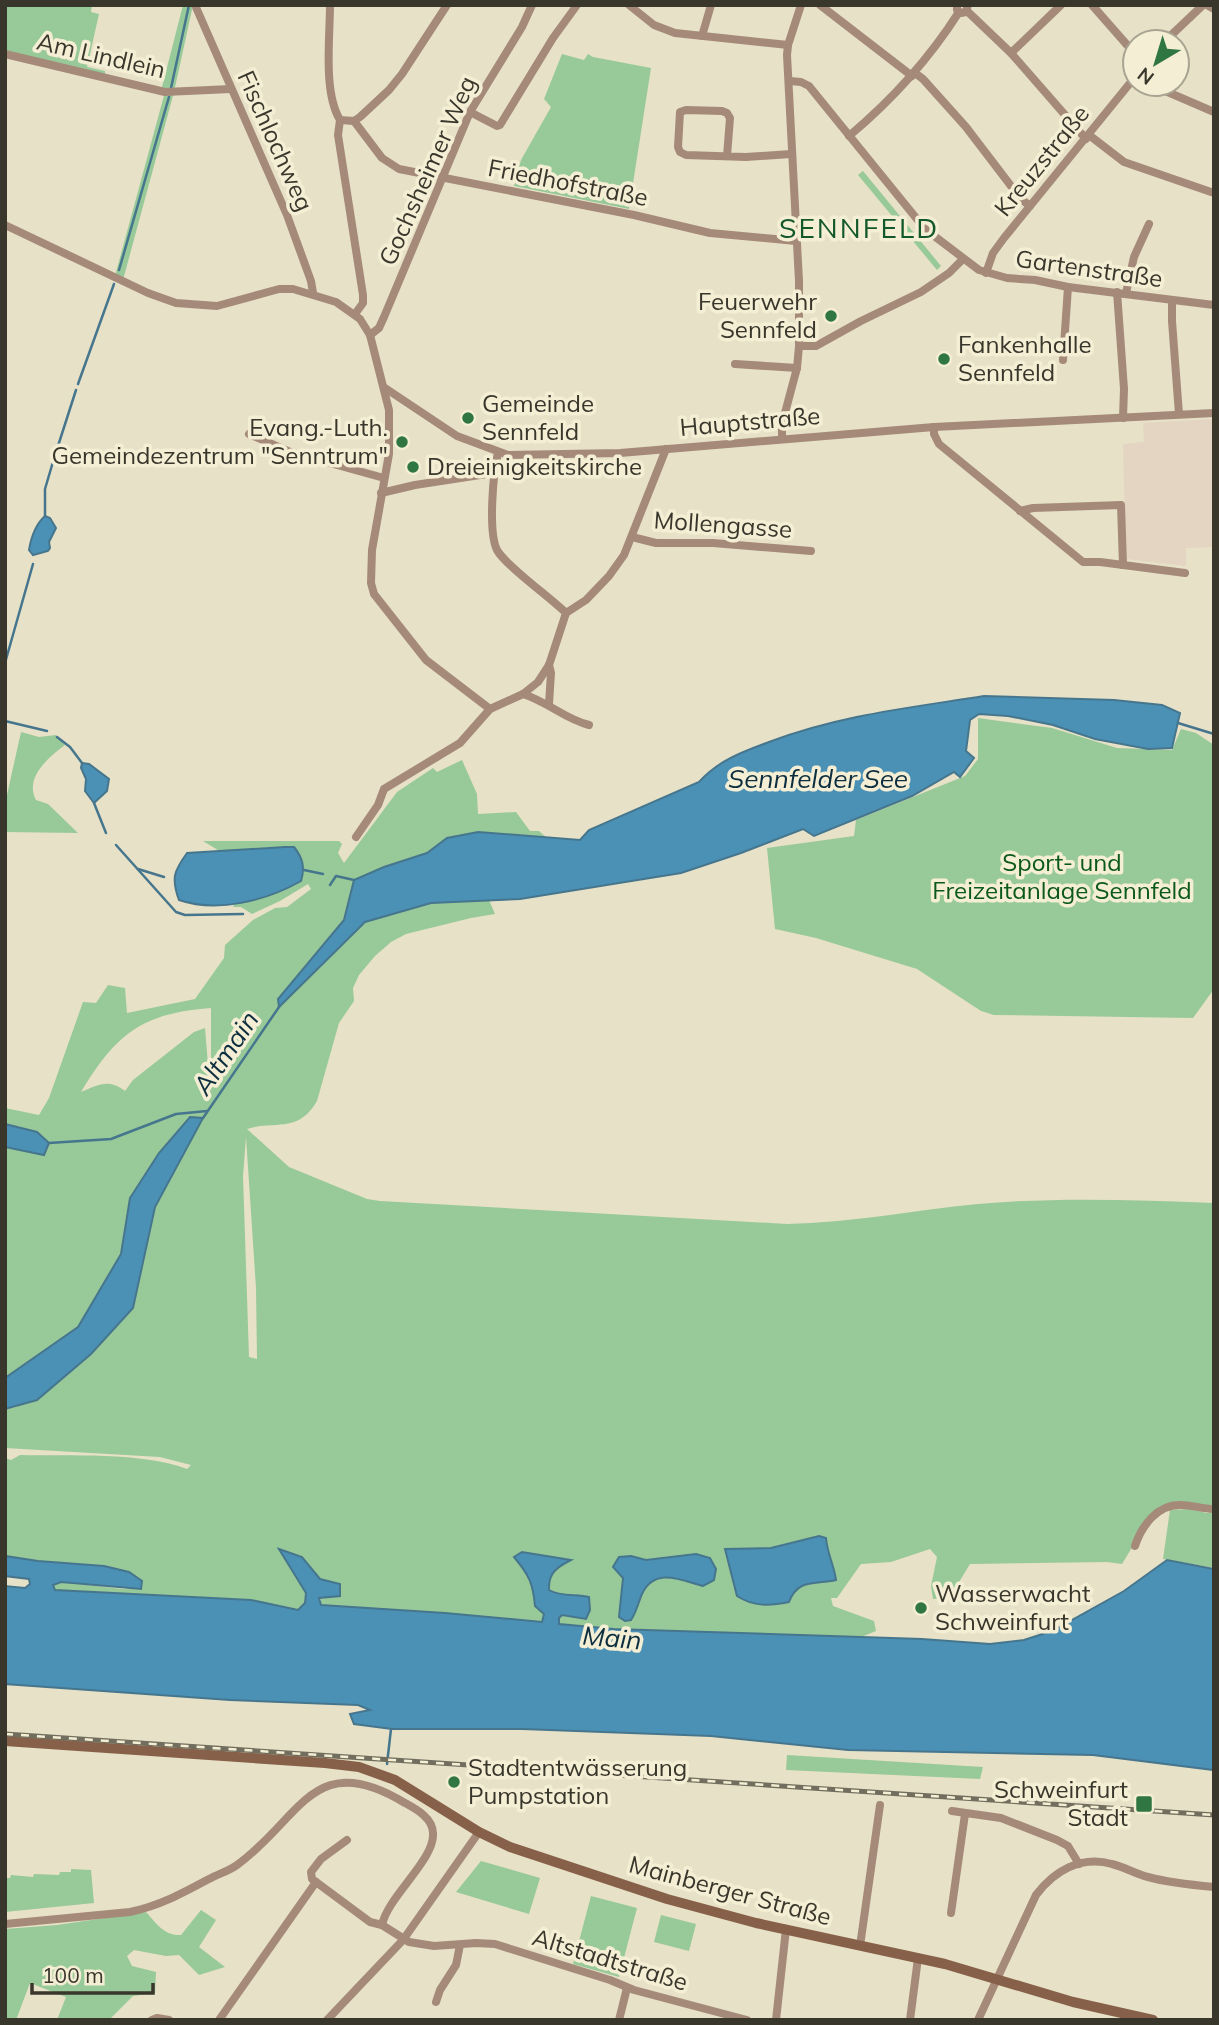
<svg xmlns="http://www.w3.org/2000/svg" width="1219" height="2025" font-family="Mulish,sans-serif">
<style>
.industrial{fill:#e4d4c2}
.green{fill:#98c999;fill-rule:evenodd}
.water{fill:#4b91b6;stroke:#46768d;stroke-width:2}
.lines{fill:none;stroke-linecap:round;stroke-linejoin:round}
.stream{stroke:#46768d;stroke-width:2.5}
.minor{stroke:#a58a7a;stroke-width:8}
.secondary{stroke:#876049;stroke-width:10}
.rail-casing{stroke:#726e5e;stroke-width:5}
.rail{stroke:#f4eed4;stroke-width:2.5;stroke-dasharray:8;stroke-linecap:butt}
.poi-dot{fill:#2f7643;stroke:#f4eed4;stroke-width:2.5}
.labels{text-anchor:middle;stroke-width:7;stroke-linejoin:round;paint-order:stroke}
.street-label{font-size:24px;fill:#39362c;stroke:#f4eed4}
.poi-label{font-size:24px;fill:#39362c;stroke:#f4eed4;text-anchor:start}
.park-label{font-size:24px;fill:#0b591a;stroke:#f4eed4}
.water-label{font-size:26px;font-style:italic;fill:#0d2e3f;stroke:#f4eed4}
.quarter-label{font-size:28px;letter-spacing:2px;fill:#13582a;stroke:#f4eed4}
</style>
<rect width="100%" height="100%" fill="#e7e1c7"/>
<!-- industrial -->
<path class="industrial" d="M1214,419V547L1186,548V566L1126,559L1123,444L1144,442L1143,423Z"/>
<!-- green -->
<g class="green">
<path d="M5,5H92L91,12L99,14L87,67L105,71V77L5,55Z"/>
<path d="M183,5H193L174,92L123,280L115,276L165,92L161,91Z"/>
<path d="M562,54L584,60L588,54L593,57L651,68L629,209L514,186L521,160L551,107L544,99Z"/>
<path d="M863,171L941,266L937,270L858,175Z"/>
<path d="M978,718L1052,728L1117,748L1172,750L1181,729L1196,733L1214,745V989L1193,1018L994,1015L981,1011L917,969L816,938L775,929L767,848L854,836L856,820L965,776L978,759Z"/>
<path d="M21,732L39,737L56,735L65,745C49,757 24,777 36,800L48,804L78,833L5,832V804Z"/>
<path d="M462,760L477,794L478,814L516,812L530,831H539L547,838L478,832L447,838L427,853L384,867L355,880L344,920L278,999L279,1006L365,922L431,903L489,900L495,914L471,918L406,934L391,942L375,956L359,975L353,988L354,1001L339,1023L317,1101C298,1134 275,1120 247,1129L289,1167L367,1199L380,1201L787,1224C851,1223 914,1210 978,1204C1056,1197 1136,1200 1214,1203V1509L1166,1506L1145,1526L1122,1564L1107,1562L970,1564L950,1597L933,1599L931,1586L937,1557L930,1549L891,1562L861,1564L837,1598H831L833,1606L874,1621L876,1631L861,1637L614,1629L445,1613L321,1605L320,1579L302,1557L281,1550L307,1593L305,1603L298,1610L251,1600L55,1590L52,1585L61,1582L123,1589L141,1588L38,1561L5,1556V1458L11,1460L20,1455C68,1456 143,1452 187,1469L191,1465L160,1457L5,1448V1409L16,1407L91,1354L133,1308L155,1207L202,1118L189,1117L159,1153L130,1198L121,1253L78,1327L5,1378V1147L10,1149L36,1132L5,1124V1108L39,1115L49,1098L83,1002L96,1003L108,985L125,988L127,1013L195,999L224,958L225,945L253,920L275,908L287,907L311,889L308,884L280,901L252,914L241,907H233L235,903L278,893L290,887L304,870L301,856L271,847L221,852L203,841H339L342,844L338,853L344,863L397,792L433,768L437,772ZM211,1008V1065L215,1086L209,1077L205,1028L194,1032L133,1080L125,1091C109,1078 98,1085 81,1092C116,1034 142,1013 211,1008ZM246,1137L256,1288L257,1359L249,1357L243,1176Z"/>
<path d="M1189,1509L1207,1513L1214,1511V1568L1163,1559L1170,1510Z"/>
<path d="M787,1755L983,1767L980,1779L786,1770Z"/>
<path d="M481,1861L540,1878L529,1914L456,1892Z"/>
<path d="M71,1869L91,1870L94,1903L5,1912V1878H10L11,1875L33,1877L34,1874L59,1875L60,1872H71Z"/>
<path d="M591,1896L637,1908L619,1977L573,1964Z"/>
<path d="M201,1910L216,1920L199,1947L225,1967L199,1975L179,1955L166,1956L134,1950L127,1956L132,1966L156,1972L155,1993L133,1996L109,2020H57L66,1997L30,1983L16,2020H5V1929L57,1925L146,1912C156,1923 164,1936 181,1935Z"/>
<path d="M661,1915L696,1924L689,1951L654,1942Z"/>
</g>
<!-- water -->
<g class="water">
<path d="M45,516L50,518L56,528L49,542L50,548L48,551L33,555L29,550C31,538 36,524 45,516Z"/>
<path d="M984,696L1114,700L1162,705L1180,713L1172,748L1148,749L1095,739L1053,725L1008,716L979,714L970,720L966,751L974,758L960,777L954,772L912,796L814,836L803,829L741,853L681,873L520,899L431,903L365,922L279,1007L278,999L344,920L354,880L384,867L427,853L447,838L478,832L580,840L589,830L699,782C719,760 742,752 769,742C840,715 909,708 984,696Z"/>
<path d="M82,763L89,764L109,779L107,791L94,803L85,791L86,779L81,768Z"/>
<path d="M285,847H294C303,858 305,868 301,881C266,901 217,913 179,900C171,878 174,871 187,853Z"/>
<path d="M190,1117L203,1118L155,1207L133,1308L91,1354L37,1400L5,1409V1378L78,1327L121,1254L130,1198L159,1153Z"/>
<path d="M5,1124L37,1132L49,1143L44,1155L5,1147Z"/>
<path d="M819,1536L826,1538C827,1553 834,1565 836,1580C815,1585 798,1578 789,1602C770,1606 754,1607 737,1596L725,1549L771,1548Z"/>
<path d="M279,1549L302,1557L320,1579L340,1584V1596L319,1598L321,1605L445,1613L542,1622L544,1614L535,1606C533,1583 529,1575 514,1557L522,1552L571,1560C557,1567 548,1573 549,1590C561,1597 576,1594 589,1597L590,1610L586,1619L562,1615L559,1618V1624L614,1629L922,1639L990,1644L1024,1640L1052,1631L1124,1591L1167,1560L1214,1569V1770L1093,1755L848,1750L711,1736L522,1729H392L354,1724L350,1714L370,1710L358,1705L230,1700L5,1684V1586L25,1588L30,1584L29,1579L5,1576V1556L38,1561L104,1566L129,1572L142,1581L141,1589L61,1582L53,1585L55,1590L251,1600L298,1610L305,1603L306,1593Z"/>
<path d="M696,1554L710,1558L716,1569L714,1580L703,1586C683,1581 655,1566 642,1594C638,1603 637,1611 631,1620L625,1621L619,1617L623,1578L613,1567L619,1557L631,1556L646,1560Z"/>
</g>
<g class="lines">
<!-- stream -->
<g class="stream">
<path d="M171,88L189,5"/>
<path d="M119,270L169,97"/>
<path d="M78,384L114,284"/>
<path d="M58,446L76,390"/>
<path d="M45,516V489L55,455"/>
<path d="M5,663L33,564"/>
<path d="M5,721L47,731"/>
<path d="M1178,723L1214,734"/>
<path d="M57,737L70,747L82,763"/>
<path d="M94,803L106,833"/>
<path d="M116,845L176,912L185,915L243,914"/>
<path d="M138,869L164,877"/>
<path d="M304,870L323,874"/>
<path d="M330,885L336,876L354,880"/>
<path d="M203,1118L279,1007"/>
<path d="M49,1143L111,1139L176,1114L207,1111"/>
<path d="M387,1764L391,1729"/>
</g>
<!-- minor -->
<g class="minor">
<path d="M195,5L287,215L311,281L313,293"/>
<path d="M330,5C330,38 323,92 340,120L338,135L363,295V303L355,314"/>
<path d="M629,5L654,25L675,33L788,45"/>
<path d="M820,5L912,76"/>
<path d="M957,5V10L961,13L966,12L968,5"/>
<path d="M1092,5L1135,54"/>
<path d="M1207,5L1214,9"/>
<path d="M967,11L1011,53L1086,139"/>
<path d="M702,36L711,5"/>
<path d="M1164,42L1203,5"/>
<path d="M1011,53L1061,5"/>
<path d="M5,54L165,92L231,89"/>
<path d="M915,73L923,79L966,127L1021,199L1030,206"/>
<path d="M790,81L801,82L809,86L925,229L979,270L1007,278L1035,280L1068,287L1214,305"/>
<path d="M1149,84L1214,112"/>
<path d="M470,112L497,126L500,125L553,38L577,5"/>
<path d="M340,120L354,121L360,117L389,90L402,74L447,5"/>
<path d="M354,121L382,158L399,169L634,215L710,233L796,241"/>
<path d="M1089,135L1124,162L1214,193"/>
<path d="M849,136C892,100 929,59 959,12"/>
<path d="M727,156L730,118L727,113L722,111L686,110L680,112L678,147L680,152L686,155L746,157L791,154"/>
<path d="M5,225L148,293L176,303L217,306L279,289H293L336,302L360,319L370,335L389,410V454L372,550L371,583L374,594L426,660L490,709"/>
<path d="M986,273L993,253L1004,238L1135,77"/>
<path d="M1117,292L1124,389L1123,418"/>
<path d="M1126,293L1134,257L1149,224"/>
<path d="M1172,300V321L1179,414"/>
<path d="M370,335L379,328L384,317L470,112L522,27L532,5"/>
<path d="M799,346H816L861,321L921,292L949,273L963,259"/>
<path d="M1063,360L1068,287"/>
<path d="M735,364L797,368"/>
<path d="M385,388L457,436L508,455L620,453L934,427L1214,413"/>
<path d="M934,427V434L939,444L1083,562H1100L1185,573"/>
<path d="M249,434L290,452L384,478"/>
<path d="M782,438V424L797,368L799,346V281L787,55L788,45L801,5"/>
<path d="M498,453C493,473 488,532 497,550C505,565 551,598 566,613"/>
<path d="M381,493L415,485L493,473"/>
<path d="M1020,511L1033,508L1121,505L1123,565"/>
<path d="M632,537L656,543H713L811,551"/>
<path d="M523,694C548,702 565,719 589,725"/>
<path d="M549,704L551,673L549,665"/>
<path d="M356,837L378,805L384,789L460,743L490,709L523,694L538,682L549,665L566,613L586,600L609,576L624,555L666,449"/>
<path d="M1135,1546C1142,1525 1158,1504 1181,1505C1192,1505 1202,1509 1214,1509"/>
<path d="M952,1811L1001,1818L1057,1840L1068,1846L1079,1864"/>
<path d="M347,1840L321,1859L311,1872L312,1879L370,1922L382,1925L409,1942L434,1946L476,1943L495,1944L610,1980L634,1990L747,2020"/>
<path d="M951,1913L965,1814"/>
<path d="M5,1924L130,1912C159,1906 183,1893 209,1879C218,1874 229,1871 237,1865C301,1819 313,1747 405,1803C416,1809 433,1818 433,1833C435,1860 388,1896 382,1925"/>
<path d="M860,1946L880,1805"/>
<path d="M436,2002L440,1990L456,1965L460,1945"/>
<path d="M152,2020L157,2018L169,2020"/>
<path d="M219,2020L316,1882"/>
<path d="M327,2020L403,1940L479,1832"/>
<path d="M619,2020L627,1988"/>
<path d="M776,2020L786,1929"/>
<path d="M910,2020L918,1958"/>
<path d="M978,2020L1036,1895C1054,1871 1081,1855 1112,1864C1124,1867 1136,1874 1148,1877C1170,1883 1192,1885 1214,1887"/>
</g>
<!-- secondary -->
<path class="secondary" d="M5,1741L325,1763L359,1767L395,1780L479,1832L510,1847L667,1899L756,1923L945,1964L1073,2002L1153,2020"/>
<defs>
<path id="rail" d="M5,1734L1214,1815"/>
</defs>
<!-- rail casing -->
<use href="#rail" class="rail-casing"/>
<!-- rail -->
<use href="#rail" class="rail"/>
</g>
<!-- markers -->
<g class="poi-dot">
<circle cx="831" cy="316" r="7"/>
<circle cx="944" cy="359" r="7"/>
<circle cx="468" cy="418" r="7"/>
<circle cx="402" cy="442" r="7"/>
<circle cx="413" cy="467" r="7"/>
<circle cx="921" cy="1608" r="7"/>
<circle cx="454" cy="1782" r="7"/>
<rect x="1135" y="1795" width="18" height="18" rx="3.5"/>
</g>
<g class="labels">
<!-- street labels -->
<g class="street-label">
<text transform="translate(101 56) rotate(13)" y="8">Am Lindlein</text>
<text transform="translate(275 141) rotate(66)" y="8">Fischlochweg</text>
<text transform="translate(1042 161) rotate(-51)" y="8">Kreuzstraße</text>
<text transform="translate(428 171) rotate(-66)" y="8">Gochsheimer Weg</text>
<text transform="translate(568 183) rotate(11)" y="8">Friedhofstraße</text>
<text transform="translate(1089 269) rotate(8)" y="8">Gartenstraße</text>
<text transform="translate(750 422) rotate(-5)" y="8">Hauptstraße</text>
<text transform="translate(723 525) rotate(4)" y="8">Mollengasse</text>
<text transform="translate(730 1891) rotate(15)" y="8">Mainberger Straße</text>
<text transform="translate(610 1960) rotate(17)" y="8">Altstadtstraße</text>
</g>
<!-- poi labels -->
<g class="poi-label">
<text x="817" y="310" text-anchor="end">Feuerwehr<tspan x="817" dy="28">Sennfeld</tspan></text>
<text x="958" y="353">Fankenhalle<tspan x="958" dy="28">Sennfeld</tspan></text>
<text x="482" y="412">Gemeinde<tspan x="482" dy="28">Sennfeld</tspan></text>
<text x="388" y="436" text-anchor="end">Evang.-Luth.<tspan x="388" dy="28">Gemeindezentrum "Senntrum"</tspan></text>
<text x="427" y="475">Dreieinigkeitskirche</text>
<text x="935" y="1602">Wasserwacht<tspan x="935" dy="28">Schweinfurt</tspan></text>
<text x="468" y="1776">Stadtentwässerung<tspan x="468" dy="28">Pumpstation</tspan></text>
<text x="1128" y="1798" text-anchor="end">Schweinfurt<tspan x="1128" dy="28">Stadt</tspan></text>
</g>
<!-- park labels -->
<g class="park-label">
<text x="1062" y="871">Sport- und<tspan x="1062" dy="28">Freizeitanlage Sennfeld</tspan></text>
</g>
<!-- water labels -->
<g class="water-label">
<text x="818" y="788">Sennfelder See</text>
<text transform="translate(226 1053) rotate(-56)" y="9">Altmain</text>
<text transform="translate(612 1638) rotate(5)" y="9">Main</text>
</g>
<!-- quarter labels -->
<g class="quarter-label">
<text x="859" y="238">SENNFELD</text>
</g>
</g>
<!-- border -->
<rect width="1219" height="2025" fill="none" stroke="#39362c" stroke-width="14"/>
<!-- north arrow -->
<g transform="translate(1156 63) rotate(218)"><circle r="33" fill="#f4eed4" stroke="#a9a491" stroke-width="2"/>
<path d="M0-5L12 26L0 18L-12 26Z" fill="#2f7643"/>
<text y="-10" font-size="19" font-weight="bold" text-anchor="middle" fill="#39362c">N</text>
</g>
<!-- scale -->
<path d="M32 1983v10h121v-10" fill="none" stroke="#39362c" stroke-width="3.5"/>
<text x="42" y="1983" font-size="21" fill="#39362c" stroke="#f4eed4" stroke-width="5" paint-order="stroke">100 m</text>
</svg>
